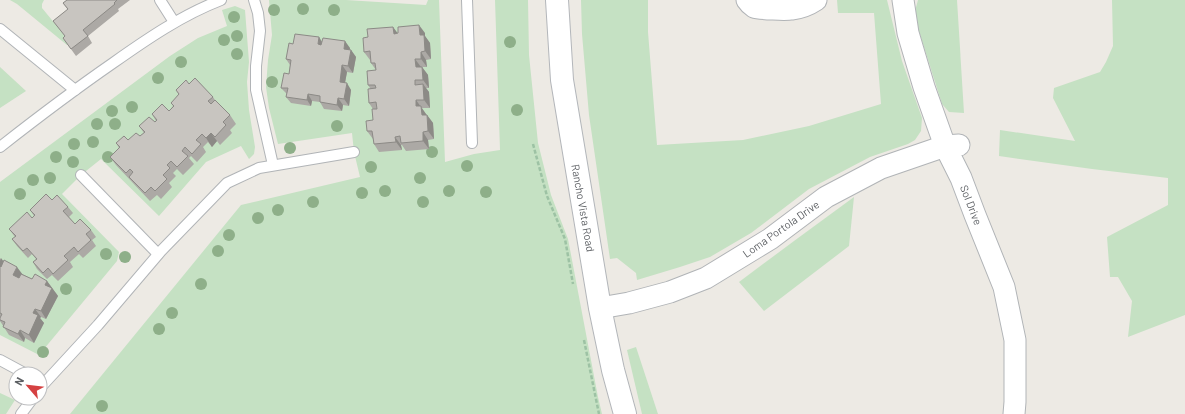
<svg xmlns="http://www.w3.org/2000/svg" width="1185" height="414" font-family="Barlow,sans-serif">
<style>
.green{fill:#c5e1c3}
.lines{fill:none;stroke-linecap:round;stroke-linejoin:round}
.lane-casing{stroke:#b1b4b7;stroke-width:12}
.street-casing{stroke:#b1b4b7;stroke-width:23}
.secondary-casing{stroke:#b3b6ba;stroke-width:24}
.path{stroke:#9dc2a4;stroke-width:2.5;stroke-dasharray:4 2;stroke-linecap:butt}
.lane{stroke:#fff;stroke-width:10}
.street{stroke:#fff;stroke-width:21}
.secondary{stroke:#fff;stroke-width:22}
.tree{fill:#8eaf89}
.wall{fill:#aca9a5}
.shaded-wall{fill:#8c8a86}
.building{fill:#c8c5c0;stroke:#8c8a86}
.labels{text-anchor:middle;stroke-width:3;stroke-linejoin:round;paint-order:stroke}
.street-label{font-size:11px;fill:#5c5f63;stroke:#fff}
</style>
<rect width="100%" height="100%" fill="#edeae4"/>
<!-- green -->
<g class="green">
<path d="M10,0H44L42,4V8L70,42L67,45L17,4Z"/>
<path d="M269,0H346L426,5L428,0H439L445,162L474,154L500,150L495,0H528L529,55L538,143L551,195L568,239L598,397L602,414H70L241,205L360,177L354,152L352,133L278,144L269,108L266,87L268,60L272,35Z"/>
<path d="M581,0H648V32L657,145L743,140L809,126L881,104L874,13H838L837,0H887L902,61L922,118L921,131L915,140L908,144L870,157L809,189L751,233L710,257L680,267L637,280L636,273L617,258L610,259L589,115L582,34Z"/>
<path d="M918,0H957L964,113L949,112L942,104L917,25L915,11Z"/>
<path d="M1112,0H1185V315L1128,337L1132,301L1118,277H1110L1107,237L1168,205V178L1092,169L999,156L1000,130L1075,141L1053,98L1054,88L1100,72L1106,62L1113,46Z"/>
<path d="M235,6L245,10L249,62L247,82L249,110L255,147L254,154L249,159L241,146L206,162L159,216L101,159L81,175L62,194L119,252L117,261L39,355L0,335V182L170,56L198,38L227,26L222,10Z"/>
<path d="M0,67L26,91L0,108Z"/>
<path d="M854,197L849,246L764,311L739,282L794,241Z"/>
<path d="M636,347L658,414H642L627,350Z"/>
<path d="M0,393L15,400L6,414H0Z"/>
</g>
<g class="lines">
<defs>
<g id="lane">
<path d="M160,0L174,22"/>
<path d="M254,0L258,13L260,31L256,66V90L273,165"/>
<path d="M467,0L472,143"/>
<path d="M0,29L75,90"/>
<path d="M0,147C37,118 74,90 113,63C147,39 182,15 221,0"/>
<path d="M81,175L158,254"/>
<path d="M0,360L26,374"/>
<path d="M40,388L98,325L161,251L227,183L259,168L354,152"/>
<path d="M21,414L33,398"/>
</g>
<g id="street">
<path d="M747,0C749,3 751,5 754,7C760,9 786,10 792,9C801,8 810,4 816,0"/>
<path d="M903,0L908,33L924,87L945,146L961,178L975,215L1004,287L1015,340V402L1014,414"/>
<path d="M600,308L629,303L670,292L706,278L770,239L826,197L881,168L945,146L959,145"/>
</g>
<path id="secondary" d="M557,0L562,80L600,308L613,370L625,414"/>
</defs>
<!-- lane casing -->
<use href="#lane" class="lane-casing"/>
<!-- street casing -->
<use href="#street" class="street-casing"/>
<!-- secondary casing -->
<use href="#secondary" class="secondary-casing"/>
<!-- path -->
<g class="path">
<path d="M533,144L547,196L565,239L573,284"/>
<path d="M584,340L599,414"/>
</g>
<!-- lane -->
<use href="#lane" class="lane"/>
<!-- street -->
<use href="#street" class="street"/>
<!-- secondary -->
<use href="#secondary" class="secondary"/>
</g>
<!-- trees -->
<g class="tree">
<circle cx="303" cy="9" r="6"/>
<circle cx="274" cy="10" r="6"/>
<circle cx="334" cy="10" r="6"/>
<circle cx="234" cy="17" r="6"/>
<circle cx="237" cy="36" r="6"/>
<circle cx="224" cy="40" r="6"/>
<circle cx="510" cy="42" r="6"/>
<circle cx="237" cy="54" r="6"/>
<circle cx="181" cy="62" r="6"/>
<circle cx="158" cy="78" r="6"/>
<circle cx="272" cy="82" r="6"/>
<circle cx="132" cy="107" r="6"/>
<circle cx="517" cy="110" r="6"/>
<circle cx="112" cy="111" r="6"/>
<circle cx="97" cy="124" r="6"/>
<circle cx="115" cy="124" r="6"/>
<circle cx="337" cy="126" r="6"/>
<circle cx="93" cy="142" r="6"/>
<circle cx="74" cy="144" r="6"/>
<circle cx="290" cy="148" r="6"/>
<circle cx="432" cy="152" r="6"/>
<circle cx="56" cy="157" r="6"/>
<circle cx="108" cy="157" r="6"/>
<circle cx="73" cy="162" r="6"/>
<circle cx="467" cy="166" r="6"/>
<circle cx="371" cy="167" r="6"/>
<circle cx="50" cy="178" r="6"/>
<circle cx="420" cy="178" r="6"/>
<circle cx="33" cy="180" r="6"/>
<circle cx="385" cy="191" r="6"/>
<circle cx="449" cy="191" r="6"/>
<circle cx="486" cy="192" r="6"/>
<circle cx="362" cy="193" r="6"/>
<circle cx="20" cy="194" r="6"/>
<circle cx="313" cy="202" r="6"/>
<circle cx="423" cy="202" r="6"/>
<circle cx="278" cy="210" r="6"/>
<circle cx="258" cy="218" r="6"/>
<circle cx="229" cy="235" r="6"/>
<circle cx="218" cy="251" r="6"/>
<circle cx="106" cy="254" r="6"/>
<circle cx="125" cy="257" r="6"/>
<circle cx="201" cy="284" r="6"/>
<circle cx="66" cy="289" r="6"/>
<circle cx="172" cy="313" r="6"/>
<circle cx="159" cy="329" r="6"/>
<circle cx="43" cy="352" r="6"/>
<circle cx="102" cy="406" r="6"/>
</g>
<!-- wall -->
<g class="wall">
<path d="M67,0H130L118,9L119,11L88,36L92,43L76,56L63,38L65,36L53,21L68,10L63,3Z"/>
<path d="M393,27L397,33H425V36L430,43L431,59L426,60L427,67H422L428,75L429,88H426L429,92L430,108H422L426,114L427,115L433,123L434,139L428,140L429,149L406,151L402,145H401L402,150L379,152L374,144L373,139L367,131L373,120V109L369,103L370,88L368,85L376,70L371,63L370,60L364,52L368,37Z"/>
<path d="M319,37L322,42L350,48L349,50H351L356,57L353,73L347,72L345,83L351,90L349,106L343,105L342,111L324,109L320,102L312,101L311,106L291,103L286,97L287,94L281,88L289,74L290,65L286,59L293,44Z"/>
<path d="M189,84L213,97L215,100L230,115L236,124L230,130L232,133L220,145L217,141L212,147L208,142L203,147L206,152L197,162L191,156L189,158L194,164L183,175L177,169L173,173L176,176L169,183L172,187L161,199L157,195L150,201L116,165L110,157L119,148L116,143L128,140L140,136L144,133L139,126L155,122L156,121L152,114L169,111L173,106L171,103L179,95L176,90Z"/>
<path d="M52,200L68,207L73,213L69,217L75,224L91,230L96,237L92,240L96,246L83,258L79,254L70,262L73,267L58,281L52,275L47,279L37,269L33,262L36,259L32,254L28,258L17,246L12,239L15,237L9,229L32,218L34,216L30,210Z"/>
<path d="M0,258L3,262L22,274L32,279L47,281L58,296L46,319L41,317L40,318L44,323L34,343L25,338L24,342L9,335L0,321Z"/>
</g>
<!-- shaded-wall -->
<g class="shaded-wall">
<path d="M419,25L425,33V36L430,43L431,59L425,51L420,35Z"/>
<path d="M393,27L399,35L394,34Z"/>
<path d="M319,37L323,44L322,51L318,44Z"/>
<path d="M345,41L350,48L349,56L344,49Z"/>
<path d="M351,50L356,57L353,73L348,66Z"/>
<path d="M421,52L426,60L427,67L421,59Z"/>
<path d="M415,59L421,67H416Z"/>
<path d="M342,65L347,72L344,88L340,82Z"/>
<path d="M422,67L428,75L429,88L423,80Z"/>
<path d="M347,83L351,90L349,106L344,99Z"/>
<path d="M423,84L429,92L430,108L424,100Z"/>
<path d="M308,94L312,101L311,106L307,100Z"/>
<path d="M338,98L343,105L342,111L337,105Z"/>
<path d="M416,100L426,114L427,123L422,115L416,106Z"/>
<path d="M427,115L433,123L434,139L428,131Z"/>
<path d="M423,132L428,140L429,149L423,141Z"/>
<path d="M211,133L217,141L212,147L206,138Z"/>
<path d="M395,137L401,145L402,150L396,142Z"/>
<path d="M1,258L7,266L0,269V261Z"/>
<path d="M17,267L23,275L19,283L13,275Z"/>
<path d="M47,281L58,296L46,319L41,311L45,285Z"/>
<path d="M35,309L41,317L40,318L44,323L34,343L29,335L33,313Z"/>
<path d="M20,330L25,338L24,342L18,334Z"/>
</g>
<!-- building -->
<g class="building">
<path d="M67,0H117L114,3L115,4L83,30L88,36L71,49L63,38L65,36L53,21L68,9L63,3Z"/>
<path d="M419,25L420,35H424L425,51L421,52V59H415L416,67H422L423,80H415V85L423,84L424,100H416V106H421L422,115H427L428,131L423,132V141L401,143L400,136L395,137L396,142L374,144L372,131H367L366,121L373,120L372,109H377L376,102L369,103L368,89L376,88L375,85H368L367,71L376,70L375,63H371L370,51L364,52L363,38L368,37L367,29L393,27L394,34L398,33V27Z"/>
<path d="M295,34L319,37L318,44L321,45L323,38L345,41L344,49L351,50L348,66L342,65L340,82L347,83L344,99L338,98L337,105L320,102V96L308,94L307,100L286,97L288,88H281L284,73L289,74L291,60L286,59L289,43L293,44Z"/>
<path d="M195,78L213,97L208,101L211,104L215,100L230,115L223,122L226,125L215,137L211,133L206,138L202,134L196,140L201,144L192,154L185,147L182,151L188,156L177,167L171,161L167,165L170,168L163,175L167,179L155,191L151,187L145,193L129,177L133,172L130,169L126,173L110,157L120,147L116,143L124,136L128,140L136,133L140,136L145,132L139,126L149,117L155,122L157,120L152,114L162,104L169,111L174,106L171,103L179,94L176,90L186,80L189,84Z"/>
<path d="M46,194L52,200L57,195L68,207L63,211L75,224L80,219L91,230L86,234L91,240L78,252L74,247L64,256L68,260L53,274L48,268L43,273L33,262L37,259L27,248L23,251L12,239L16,236L9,229L27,212L32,218L35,215L30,210Z"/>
<path d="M4,260L17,267L13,275L19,278L21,274L32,279L35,274L47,281L45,285L52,288L41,311L35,309L33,313L38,315L29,335L20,330L18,334L3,327L5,322L0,320V318L2,314L0,313V266L1,267Z"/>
</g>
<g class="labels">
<!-- street labels -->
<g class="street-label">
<text transform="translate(971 205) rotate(69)" y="4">Sol Drive</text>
<text transform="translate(583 208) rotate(80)" y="4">Rancho Vista Road</text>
<text transform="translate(781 229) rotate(-35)" y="4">Loma Portola Drive</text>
</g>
</g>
<!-- north arrow -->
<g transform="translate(28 386) rotate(298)"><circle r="19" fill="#ffffff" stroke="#bebfc1"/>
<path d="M0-3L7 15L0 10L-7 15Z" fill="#d54142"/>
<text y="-6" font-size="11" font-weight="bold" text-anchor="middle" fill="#5c5f63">N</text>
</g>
</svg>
